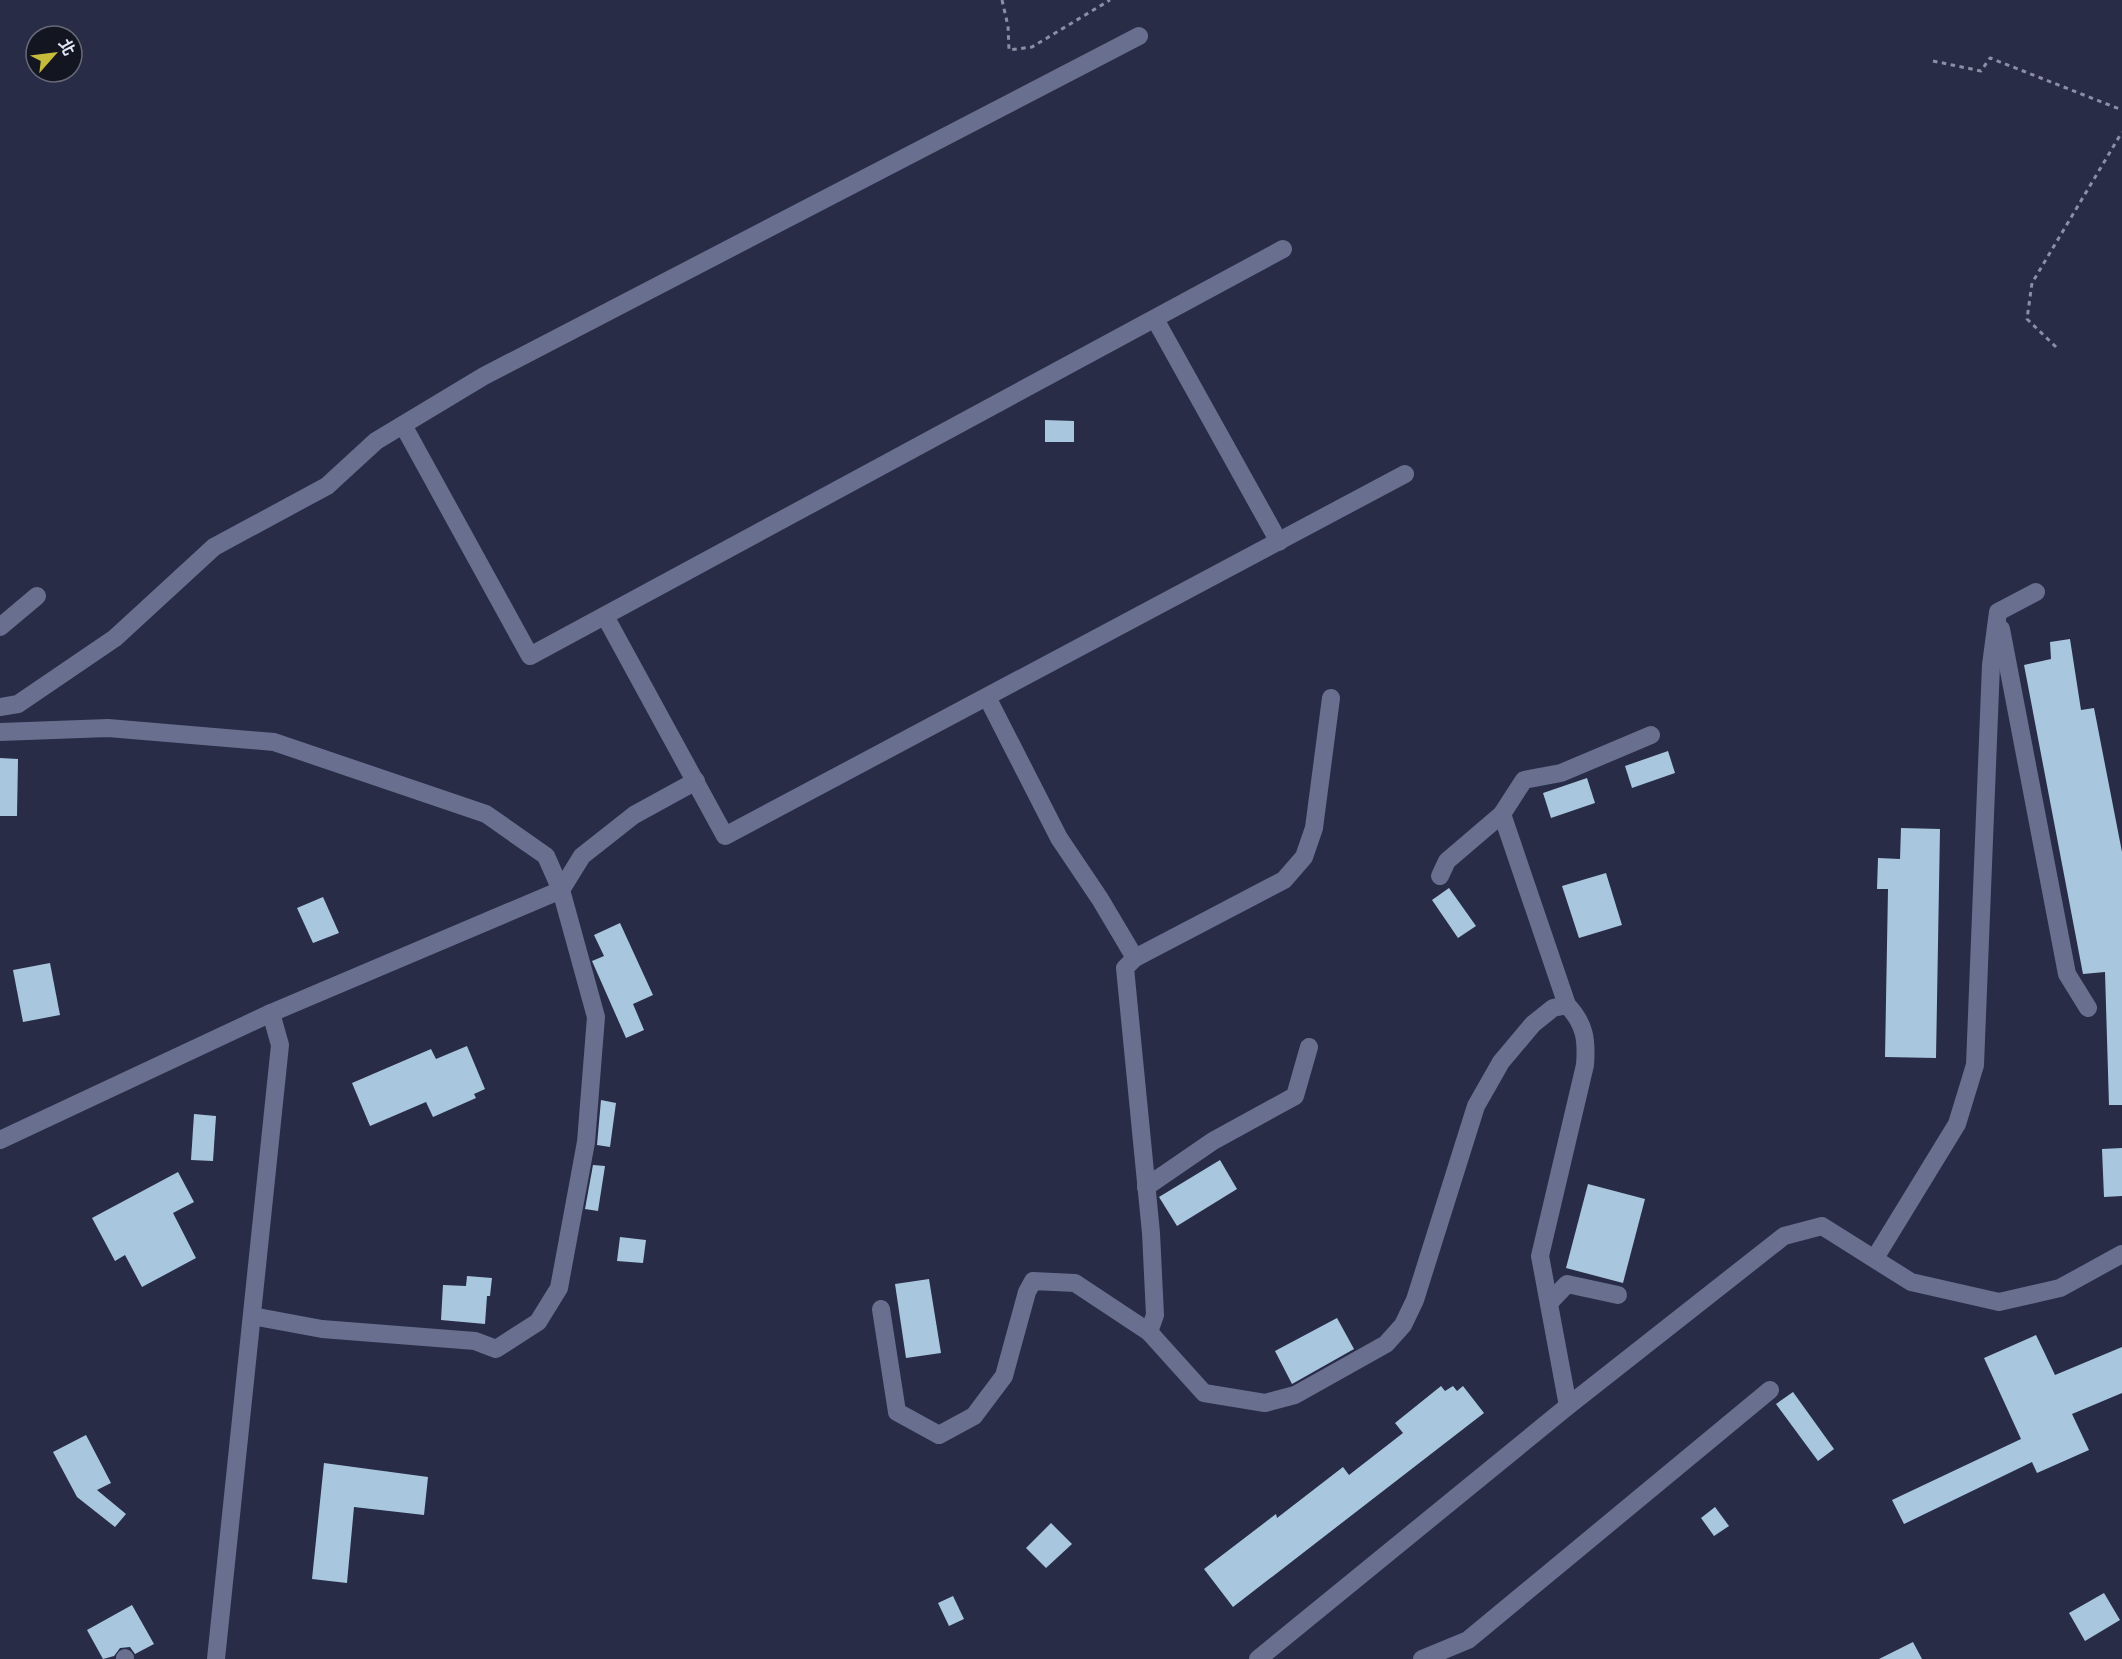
<svg xmlns="http://www.w3.org/2000/svg" width="2122" height="1659" font-family="Inter,'Noto Sans TC',sans-serif">
<style>
.building{fill:#a8c7df}
.lines{fill:none;stroke-linecap:round;stroke-linejoin:round}
.path{stroke:#8b8fa5;stroke-width:3;stroke-dasharray:4.5 4.5;stroke-linecap:butt}
.minor{stroke:#696f8e;stroke-width:18}
</style>
<rect width="100%" height="100%" fill="#282c46"/>
<!-- building -->
<g class="building">
<path d="M1045,420L1074,421V442H1045Z"/>
<path d="M2070,639L2081,710L2094,708L2122,852V1105H2109L2105,972L2083,974L2024,665L2051,659L2050,642Z"/>
<path d="M1668,751L1675,773L1632,788L1625,766Z"/>
<path d="M0,758L18,759L17,816H0Z"/>
<path d="M1587,778L1595,803L1551,818L1543,793Z"/>
<path d="M1901,828L1940,829L1936,1058L1885,1057L1888,889H1877L1878,858L1900,859Z"/>
<path d="M1606,873L1622,925L1579,938L1562,886Z"/>
<path d="M1449,888L1476,926L1458,938L1432,900Z"/>
<path d="M323,897L339,933L313,943L297,908Z"/>
<path d="M620,923L653,995L633,1004L644,1030L626,1038L592,961L604,956L594,935Z"/>
<path d="M50,963L60,1015L23,1022L13,970Z"/>
<path d="M467,1046L485,1089L474,1094L476,1098L433,1117L426,1102L370,1126L352,1083L431,1049L436,1059Z"/>
<path d="M601,1100L616,1103L610,1147L597,1145Z"/>
<path d="M194,1114L216,1116L213,1161L191,1160Z"/>
<path d="M2122,1148V1196L2104,1197L2102,1149Z"/>
<path d="M1220,1160L1237,1189L1177,1226L1159,1197Z"/>
<path d="M593,1165L605,1166L598,1211L585,1209Z"/>
<path d="M178,1172L194,1202L173,1213L196,1258L142,1287L125,1255L115,1261L92,1218Z"/>
<path d="M1588,1184L1645,1199L1623,1283L1566,1268Z"/>
<path d="M620,1237L646,1240L643,1263L617,1261Z"/>
<path d="M467,1276L492,1278L490,1296H487L485,1324L441,1320L443,1285L466,1286Z"/>
<path d="M929,1279L941,1353L906,1358L895,1284Z"/>
<path d="M1337,1318L1354,1349L1292,1384L1275,1351Z"/>
<path d="M2036,1335L2055,1375L2122,1347V1393L2072,1414L2089,1450L2037,1473L2032,1462L1904,1524L1892,1500L2021,1439L1984,1358Z"/>
<path d="M1441,1386L1445,1391L1453,1386L1457,1391L1463,1386L1484,1413L1233,1607L1204,1569L1276,1514L1277,1518L1343,1467L1349,1475L1403,1433L1395,1423Z"/>
<path d="M1793,1392L1834,1449L1818,1461L1776,1404Z"/>
<path d="M86,1435L111,1483L97,1490L126,1514L115,1527L77,1497L53,1452Z"/>
<path d="M324,1463L428,1477L424,1515L354,1507L347,1583L312,1579Z"/>
<path d="M1715,1507L1729,1526L1714,1536L1701,1518Z"/>
<path d="M1051,1523L1072,1544L1046,1568L1026,1548Z"/>
<path d="M2104,1593L2120,1620L2085,1641L2069,1613Z"/>
<path d="M953,1596L964,1619L949,1626L938,1603Z"/>
<path d="M132,1605L154,1644L135,1654L130,1647L120,1648L114,1656L103,1659L87,1630Z"/>
<path d="M1913,1642L1922,1659H1879Z"/>
</g>
<g class="lines">
<!-- path -->
<g class="path">
<path d="M1002,0L1008,26L1009,50L1032,47L1110,0"/>
<path d="M1933,61L1981,71L1990,58L2122,110"/>
<path d="M2056,347L2027,319L2032,283L2122,132"/>
</g>
<!-- minor -->
<g class="minor">
<path d="M1155,319L1279,542"/>
<path d="M403,425L530,656L1283,249"/>
<path d="M605,616L725,836L1405,474"/>
<path d="M0,627L37,596"/>
<path d="M2001,629L2067,974L2088,1008"/>
<path d="M987,697L1059,838L1100,899L1135,958"/>
<path d="M0,707L18,704L115,638L214,547L327,486L376,441L484,376L1139,36"/>
<path d="M0,732L108,728L274,742L486,814L546,856L561,890L596,1017L586,1142L559,1288L538,1322L496,1349L475,1341L322,1329L252,1316"/>
<path d="M1440,876L1447,861L1502,814"/>
<path d="M1567,1005L1502,814L1524,780L1561,773L1651,735"/>
<path d="M0,1140L271,1013L561,890L582,856L634,815L696,781"/>
<path d="M1146,1187L1213,1141L1295,1096L1309,1047"/>
<path d="M1875,1258L1957,1124L1975,1065L1991,665L1998,612L2036,592"/>
<path d="M1549,1303L1567,1284L1618,1295"/>
<path d="M881,1309L897,1412L939,1435L974,1416L1004,1376L1027,1292L1033,1281L1075,1283L1149,1332L1204,1393L1265,1403L1295,1395L1386,1344L1403,1325L1415,1300L1476,1106L1501,1062L1533,1024L1553,1008L1567,1005C1585,1024 1587,1040 1585,1065L1540,1256L1568,1406"/>
<path d="M1149,1332L1155,1315L1151,1233L1125,968L1135,958L1284,880L1304,857L1314,828L1331,698"/>
<path d="M125,1659V1658"/>
<path d="M216,1659L280,1045L271,1013"/>
<path d="M1258,1659L1568,1406L1784,1236L1822,1226L1911,1282L1999,1302L2060,1288L2122,1254"/>
<path d="M1422,1659L1468,1640L1770,1390"/>
</g>
</g>
<!-- north arrow -->
<g transform="translate(54 54) rotate(62)"><circle r="28" fill="#131621" stroke="#666977" stroke-width="1.5"/>
<path d="M0-4.5L10 22L0 15L-10 22Z" fill="#c7bb3b"/>
<text y="-9" font-size="16" font-weight="bold" text-anchor="middle" fill="#e2e6f8">北</text>
</g>
</svg>
